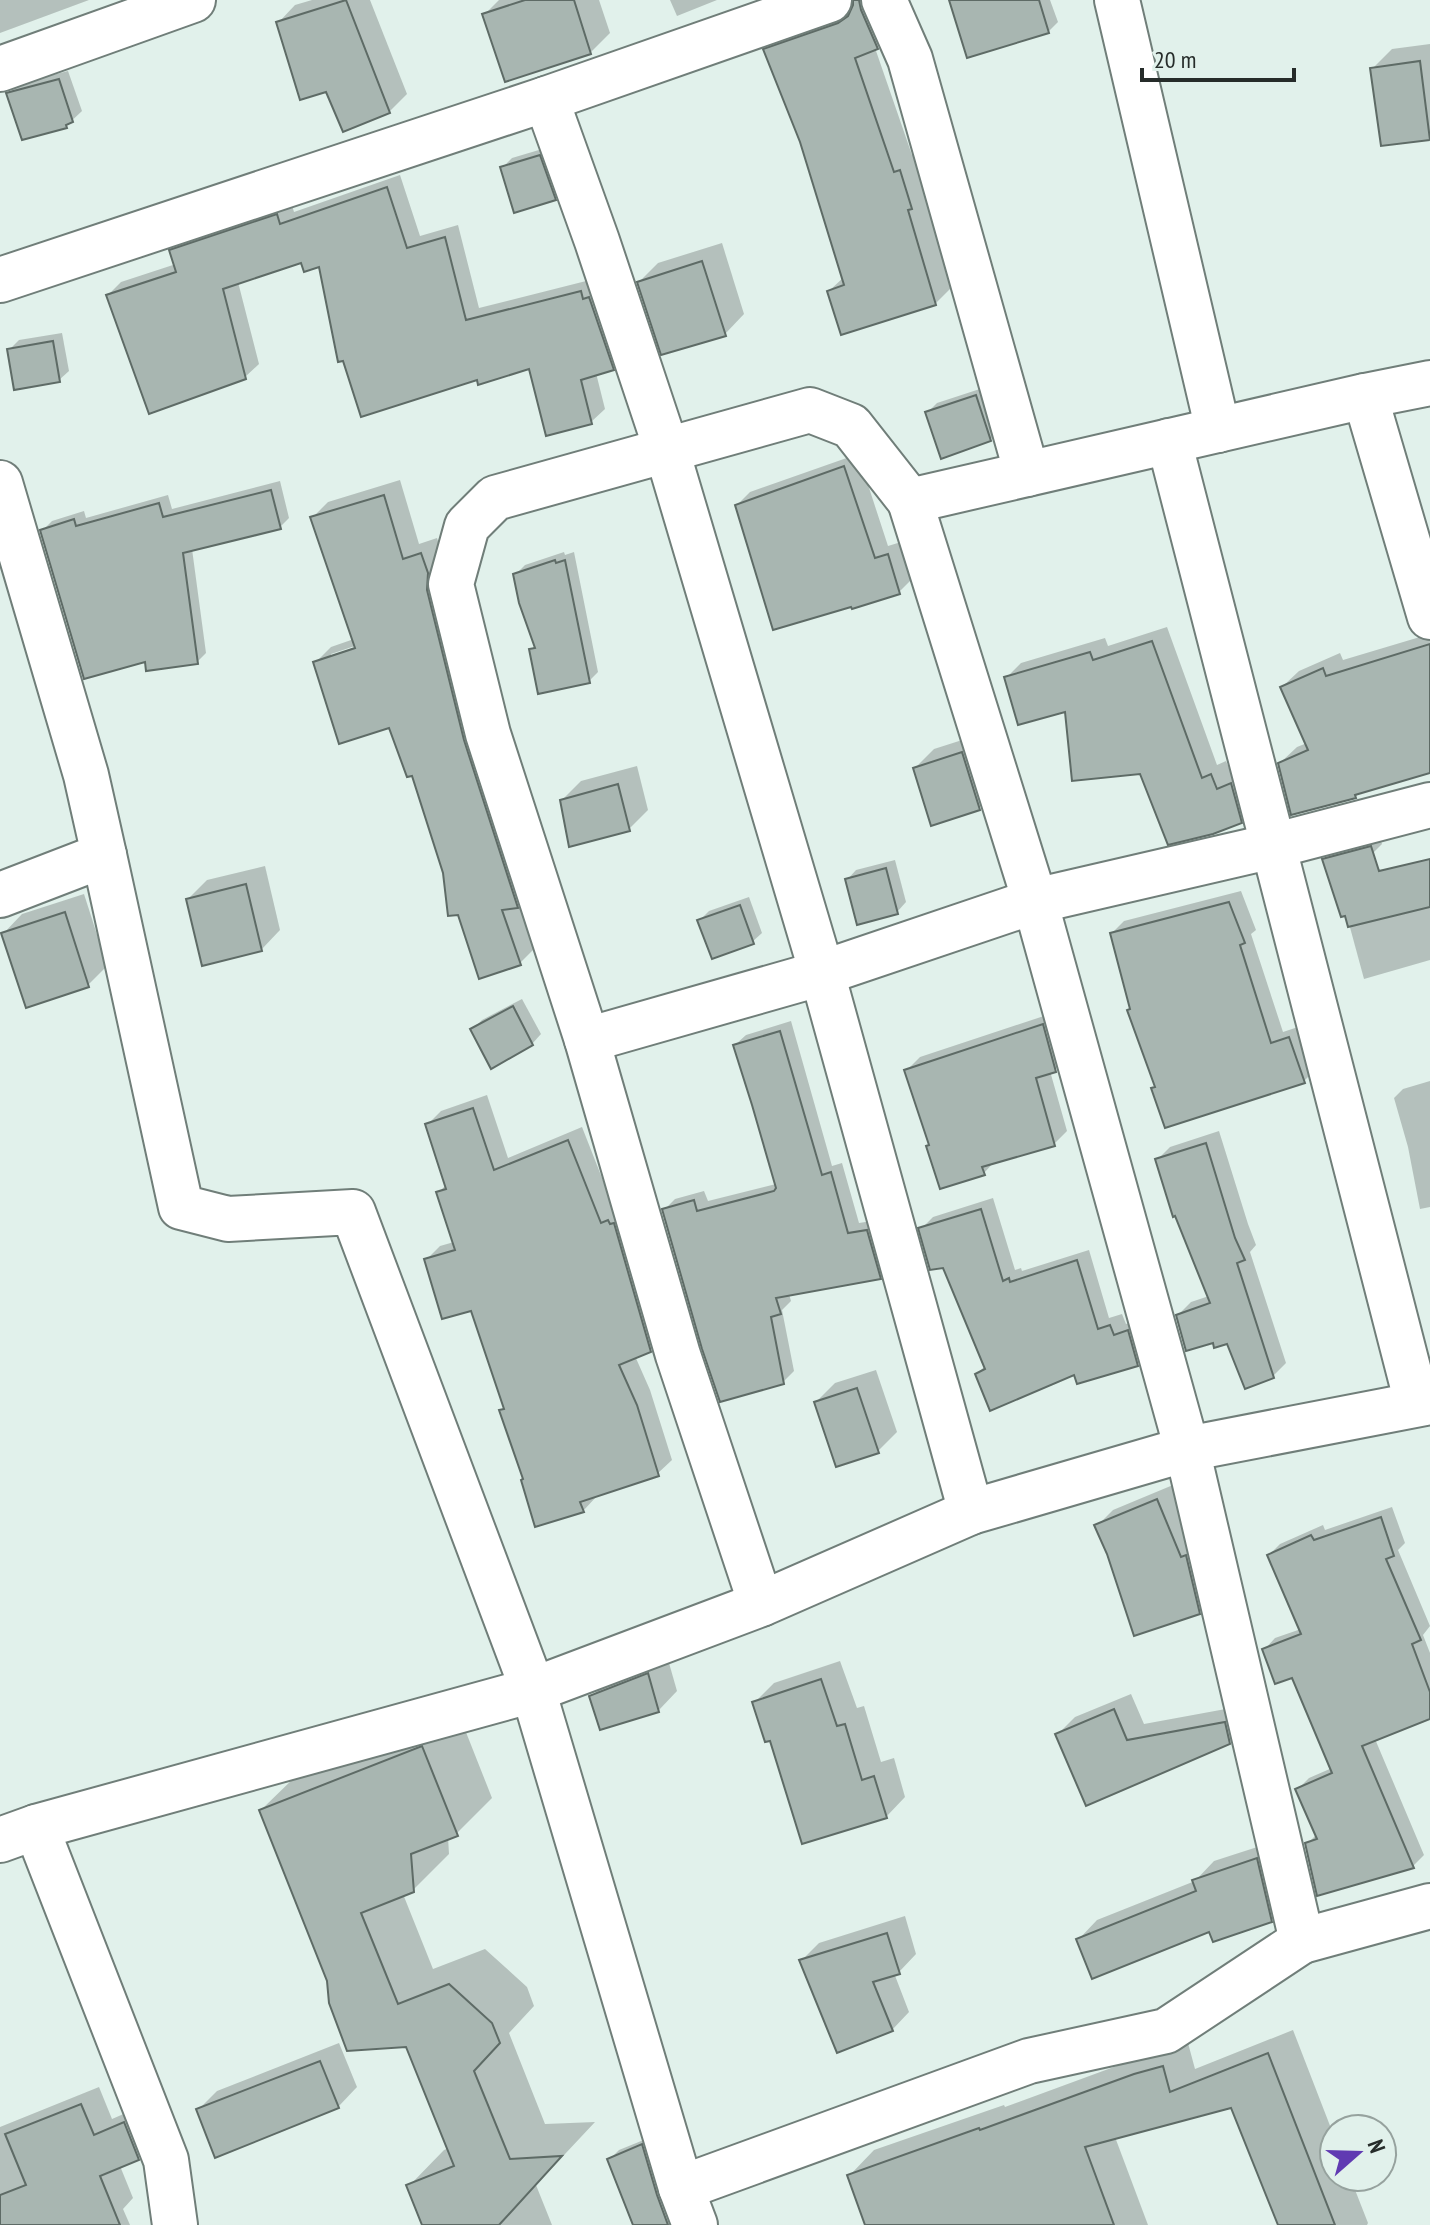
<svg xmlns="http://www.w3.org/2000/svg" width="1430" height="2225" font-family="'PT Sans Narrow',sans-serif">
<style>
.shadow{fill:#0003;fill-rule:evenodd}
.building{fill:#a8b6b1;stroke:#5e6b66;stroke-width:2}
.lines{fill:none;stroke-linecap:round;stroke-linejoin:round}
.street-casing{stroke:#707e79;stroke-width:48}
.street{stroke:#fff;stroke-width:44}
</style>
<rect width="100%" height="100%" fill="#e1f1eb"/>
<!-- shadow -->
<g class="shadow">
<path d="M0,0H89L0,33Z"/>
<path d="M312,0H370L407,94L389,112L327,89L278,23L295,5Z"/>
<path d="M499,0H599L610,33L590,53L485,14Z"/>
<path d="M670,0H717L677,16Z"/>
<path d="M855,0H882L895,29L875,48L912,155L917,153L953,286L935,304L829,291L844,277L801,141L766,50L784,32L855,7Z"/>
<path d="M951,0H1050L1058,22L1048,32Z"/>
<path d="M1430,44V138L1372,69L1392,49Z"/>
<path d="M68,71L82,111L66,126L9,93L18,84Z"/>
<path d="M549,147L564,189L555,198L503,167L512,158Z"/>
<path d="M400,175L420,236L458,225L479,308L594,279L626,355L613,368L596,373L605,409L591,422L530,366L478,378L321,264L302,260L238,282L259,364L245,377L108,295L121,282L176,264L172,251L185,238L291,202L294,212Z"/>
<path d="M722,243L744,314L725,334L639,282L658,263Z"/>
<path d="M62,333L69,371L59,380L9,350L19,340Z"/>
<path d="M986,387L1000,430L990,440L927,413L937,403Z"/>
<path d="M858,454L888,546L901,542L912,579L899,592L737,505L750,492Z"/>
<path d="M400,480L419,544L437,538L443,556L536,947L520,963L445,873L413,773L390,725L315,663L331,647L354,639L312,518L328,502ZM364,643L365,647L331,658V654Z"/>
<path d="M280,481L289,518L280,527L192,549L206,653L197,662L146,660L42,531L52,521L84,511L86,518L168,495L172,509Z"/>
<path d="M564,552L565,555L574,552L598,672L589,681L531,650L536,645L516,574L525,565Z"/>
<path d="M1167,627L1217,765L1226,761L1232,775L1246,769L1256,806L1241,821L1141,772L1067,709L1006,678L1021,663L1105,638L1108,646Z"/>
<path d="M1430,634V771L1360,792L1355,797L1280,763L1297,747L1307,743L1282,687L1299,671L1340,653L1343,660Z"/>
<path d="M981,734L998,789L979,808L915,768L934,749Z"/>
<path d="M637,766L648,810L629,829L562,800L581,781Z"/>
<path d="M1380,838L1382,844L1373,853L1324,860L1333,850Z"/>
<path d="M895,860L906,902L897,912L847,880L856,870Z"/>
<path d="M265,866L280,930L261,950L188,899L207,880Z"/>
<path d="M1430,875V960L1364,979L1348,920Z"/>
<path d="M1241,891L1256,930L1251,934L1283,1032L1301,1026L1316,1069L1304,1081L1153,1089L1156,1086L1112,933L1124,921Z"/>
<path d="M84,894L107,966L88,985L3,934L22,914Z"/>
<path d="M749,897L762,933L752,942L700,920L709,911Z"/>
<path d="M522,999L541,1034L532,1044L472,1030L482,1020Z"/>
<path d="M1056,1012L1069,1056L1055,1070L1050,1071L1067,1131L1054,1144L995,1161L984,1173L931,1144L907,1070L920,1057Z"/>
<path d="M791,1021L832,1166L842,1163L859,1223L878,1220L891,1267L880,1277L789,1294L791,1301L782,1310L794,1371L783,1382L664,1210L675,1199L704,1191L708,1201L776,1184L735,1045L746,1035Z"/>
<path d="M1430,1081V1207L1420,1209L1408,1147L1394,1098L1403,1089Z"/>
<path d="M487,1095L508,1158L582,1127L664,1336L650,1350L635,1356L650,1390L672,1460L657,1474L597,1496L583,1511L525,1479L501,1411L505,1407L472,1308L426,1260L440,1246L454,1242L438,1193L446,1185L427,1125L441,1111Z"/>
<path d="M1219,1131L1248,1224L1256,1245L1250,1252L1286,1363L1273,1376L1228,1342L1214,1340L1178,1315L1191,1302L1209,1296L1157,1160L1170,1147Z"/>
<path d="M993,1198L1015,1270L1021,1268L1022,1271L1089,1250L1109,1318L1122,1314L1126,1324L1140,1320L1149,1352L1137,1364L1076,1373L977,1374L985,1366L944,1266L921,1229L933,1217Z"/>
<path d="M876,1370L897,1432L878,1451L816,1402L835,1383Z"/>
<path d="M1173,1485L1215,1597L1199,1613L1108,1553L1097,1526L1113,1510Z"/>
<path d="M1392,1507L1405,1543L1398,1550L1430,1626L1423,1635L1430,1653V1716L1375,1739L1424,1855L1413,1866L1319,1894L1307,1844L1317,1834L1298,1789L1309,1778L1332,1768L1293,1676L1264,1650L1275,1638L1301,1629L1269,1555L1280,1544L1323,1525L1325,1530Z"/>
<path d="M667,1656L677,1691L658,1711L592,1696L611,1677Z"/>
<path d="M840,1661L857,1708L864,1706L881,1762L894,1758L905,1797L886,1817L772,1738L755,1702L774,1683Z"/>
<path d="M1131,1694L1144,1724L1242,1706L1246,1726L1229,1743L1087,1803L1058,1734L1075,1717Z"/>
<path d="M458,1712L492,1798L456,1834L448,1837L449,1854L413,1890L403,1894L433,1969L485,1949L527,1987L534,2006L509,2033L545,2124L595,2122L536,2185L552,2225H425L409,2186L444,2150L449,2148L408,2045L329,1981L261,1810L297,1775Z"/>
<path d="M1276,1841L1290,1901L1271,1921L1211,1929L1078,1940L1097,1920L1195,1881L1214,1861Z"/>
<path d="M905,1916L916,1954L899,1972L894,1973L909,2012L892,2030L802,1960L819,1943Z"/>
<path d="M1293,2030L1334,2136V2177H1350L1368,2223L1367,2225H1280L1232,2105L1115,2137L1148,2225H867L850,2175L874,2150L1004,2105L1005,2107L1160,2050L1188,2043L1195,2069Z"/>
<path d="M339,2043L357,2087L338,2107L198,2110L217,2091Z"/>
<path d="M99,2087L112,2119L142,2106L156,2140L138,2158L120,2166L133,2198L123,2209L130,2225H0V2127Z"/>
<path d="M651,2137L681,2225H635L610,2159L619,2150Z"/>
</g>
<!-- building -->
<g class="building">
<path d="M346,0L390,113L343,132L326,92L300,100L276,22Z"/>
<path d="M525,0H574L591,54L505,82L482,14Z"/>
<path d="M853,0H859L861,10L878,49L855,58L894,172L900,170L912,209L908,210L936,305L841,335L827,291L844,285L800,142L763,49L838,23L848,16L853,5Z"/>
<path d="M949,0H1039L1049,33L967,58Z"/>
<path d="M1420,61L1430,140L1381,146L1370,68Z"/>
<path d="M59,79L73,122L66,125L67,128L22,140L6,93Z"/>
<path d="M540,155L556,200L514,213L500,167Z"/>
<path d="M387,187L407,248L445,237L466,320L581,291L583,299L589,297L614,370L581,380L592,424L546,436L529,369L478,385L477,380L361,417L343,361L338,362L319,267L304,272L301,263L223,289L246,379L149,414L106,295L176,272L169,250L277,214L280,224Z"/>
<path d="M702,261L726,336L661,355L637,282Z"/>
<path d="M53,341L60,382L14,390L7,349Z"/>
<path d="M976,395L991,441L941,459L925,412Z"/>
<path d="M844,466L875,558L888,554L900,594L852,609L851,607L773,630L735,505Z"/>
<path d="M271,490L281,529L183,553L198,664L146,671L145,662L84,679L40,530L74,519L76,526L159,503L163,517Z"/>
<path d="M384,495L403,559L421,553L428,573L427,590L464,740L518,908L502,910L521,965L479,979L458,915L448,916L443,873L412,776L407,777L389,728L339,744L313,662L355,648L310,517Z"/>
<path d="M555,560L556,563L565,560L590,683L538,694L529,649L535,648L519,603L513,574Z"/>
<path d="M1152,641L1202,778L1211,774L1217,789L1231,783L1242,823L1213,834L1168,845L1140,774L1072,781L1065,712L1018,725L1004,677L1090,652L1093,660Z"/>
<path d="M1430,644V773L1355,795L1356,798L1291,815L1278,763L1308,750L1280,687L1323,668L1326,676Z"/>
<path d="M962,752L980,810L931,826L913,768Z"/>
<path d="M618,784L630,831L569,847L560,800Z"/>
<path d="M1371,846L1379,871L1430,859V907L1348,927L1345,916L1341,917L1322,859Z"/>
<path d="M886,868L898,914L857,925L845,879Z"/>
<path d="M246,884L262,951L202,966L186,899Z"/>
<path d="M1229,902L1245,943L1240,945L1271,1043L1289,1037L1305,1083L1165,1128L1151,1088L1155,1087L1127,1010L1130,1009L1110,933Z"/>
<path d="M740,905L754,944L712,959L697,920Z"/>
<path d="M65,912L89,987L26,1008L1,933Z"/>
<path d="M513,1006L533,1045L491,1069L470,1029Z"/>
<path d="M1043,1024L1056,1072L1036,1078L1055,1146L982,1167L985,1175L940,1189L926,1146L929,1145L904,1070Z"/>
<path d="M780,1031L822,1175L831,1172L848,1233L867,1230L881,1279L776,1298L781,1314L771,1317L784,1384L720,1402L702,1349L662,1209L694,1200L697,1211L774,1191L776,1188L752,1105L733,1045Z"/>
<path d="M473,1108L494,1170L568,1140L601,1223L608,1220L610,1224L614,1223L651,1352L619,1365L637,1405L659,1476L580,1502L584,1512L535,1527L521,1480L523,1479L499,1410L504,1409L471,1311L442,1319L424,1259L455,1250L436,1192L446,1189L425,1124Z"/>
<path d="M1206,1143L1235,1238L1245,1260L1237,1263L1274,1378L1245,1389L1227,1344L1214,1348L1213,1343L1186,1351L1176,1315L1210,1303L1175,1216L1173,1217L1155,1159Z"/>
<path d="M981,1209L1003,1281L1009,1278L1010,1282L1077,1260L1098,1329L1110,1325L1114,1335L1128,1330L1138,1366L1077,1384L1074,1375L990,1411L975,1374L985,1369L943,1268L930,1270L918,1228Z"/>
<path d="M857,1388L879,1453L836,1467L814,1402Z"/>
<path d="M1157,1499L1181,1557L1186,1555L1200,1614L1134,1636L1107,1554L1094,1525Z"/>
<path d="M1381,1517L1394,1556L1386,1559L1421,1640L1412,1644L1430,1692V1719L1362,1746L1414,1868L1317,1896L1305,1843L1317,1839L1295,1789L1332,1773L1292,1678L1275,1684L1262,1649L1301,1634L1267,1555L1311,1535L1314,1540Z"/>
<path d="M648,1673L659,1712L600,1730L589,1696Z"/>
<path d="M821,1679L837,1726L845,1724L862,1780L874,1776L887,1818L802,1844L770,1741L765,1742L752,1702Z"/>
<path d="M1114,1709L1127,1740L1225,1722L1230,1744L1086,1806L1055,1734Z"/>
<path d="M422,1746L458,1836L411,1854L414,1892L361,1913L398,2004L449,1984L492,2023L500,2043L474,2071L510,2159L562,2156L499,2225H422L406,2185L454,2166L406,2047L347,2051L329,2003L327,1981L259,1810Z"/>
<path d="M1257,1858L1272,1922L1213,1942L1209,1932L1092,1979L1076,1939L1196,1891L1192,1880Z"/>
<path d="M887,1933L900,1974L873,1982L893,2031L837,2053L799,1960Z"/>
<path d="M1268,2053L1335,2225H1278L1231,2108L1085,2147L1114,2225H865L847,2175L979,2128L980,2130L1134,2074L1163,2066L1170,2092Z"/>
<path d="M320,2061L339,2108L215,2158L196,2109Z"/>
<path d="M81,2104L94,2135L124,2122L139,2160L100,2176L120,2225H0V2195L26,2185L5,2134Z"/>
<path d="M642,2144L657,2195L668,2225H633L607,2159Z"/>
</g>
<g class="lines">
<defs>
<g id="street">
<path d="M884,0L910,59L1027,474"/>
<path d="M1117,0L1218,430"/>
<path d="M0,69L193,0"/>
<path d="M546,99L597,241L667,451L822,973L971,1512"/>
<path d="M0,280L546,99L829,0"/>
<path d="M1430,383L1365,396L910,501L1035,901L1187,1449L1302,1941L1430,1906"/>
<path d="M1365,396L1430,617"/>
<path d="M1169,441L1417,1403"/>
<path d="M0,483L86,775L104,855L0,895"/>
<path d="M104,855L181,1207L228,1219L353,1212L533,1690L681,2188L695,2225"/>
<path d="M587,1040L822,973L1035,901L1273,846L1430,805"/>
<path d="M761,1604L678,1355L587,1040L488,734L451,584L467,526L495,498L810,410L851,426L910,501"/>
<path d="M36,1827L166,2160L175,2225"/>
<path d="M0,1840L36,1827L533,1690L761,1604L971,1512L1187,1449L1430,1402"/>
<path d="M681,2188L1029,2061L1166,2031L1302,1941"/>
</g>
</defs>
<!-- street casing -->
<use href="#street" class="street-casing"/>
<!-- street -->
<use href="#street" class="street"/>
</g>
<!-- north arrow -->
<g transform="translate(1358 2153) rotate(70)"><circle r="38" fill="#e1f1eb" stroke="#96a29e" stroke-width="2"/>
<path d="M0-6L14 30L0 20L-14 30Z" fill="#603ab2"/>
<text y="-12" font-size="22" font-weight="bold" text-anchor="middle" fill="#262c2a">N</text>
</g>
<!-- scale -->
<path d="M1142 68v12h152v-12" fill="none" stroke="#262c2a" stroke-width="4"/>
<text x="1154" y="68" font-size="24" fill="#262c2a" stroke="#e1f1eb" stroke-width="6" paint-order="stroke">20 m</text>
</svg>
